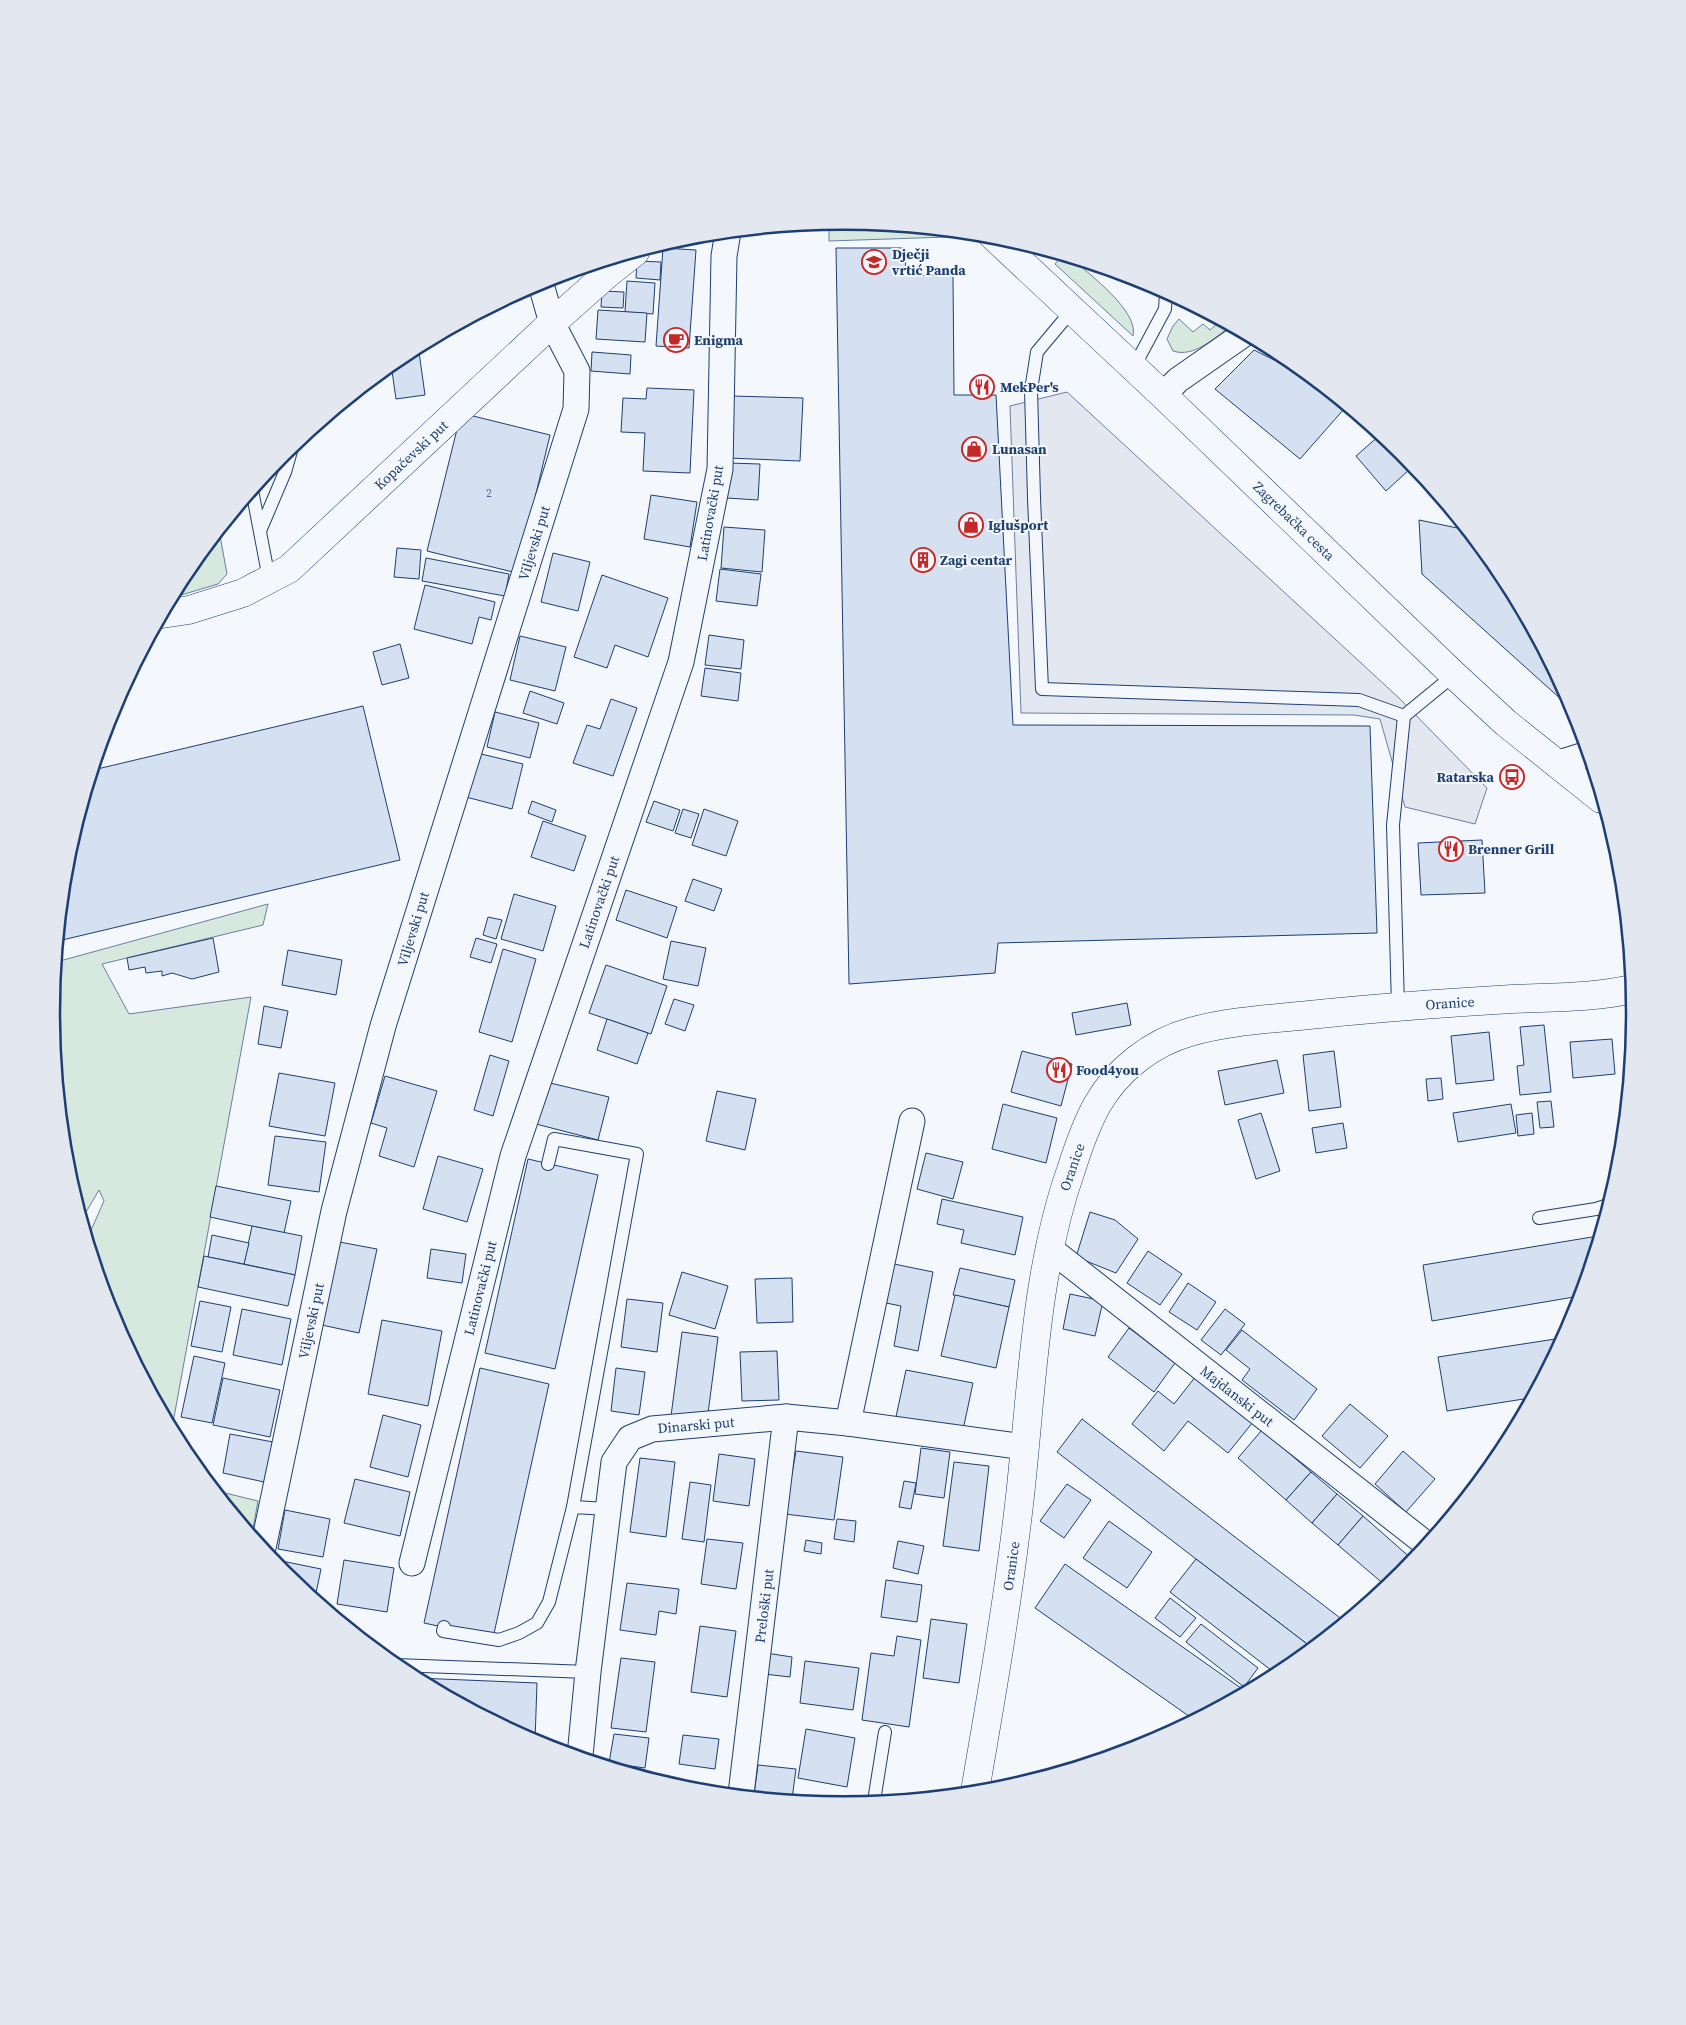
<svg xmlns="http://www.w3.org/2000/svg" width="1686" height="2025" font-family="'Source Serif 4',serif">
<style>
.green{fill:#d7e8df;stroke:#687fa3}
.parking{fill:#e3e8f0;stroke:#687fa3}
.building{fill:#d5e0f0;stroke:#1d3f73}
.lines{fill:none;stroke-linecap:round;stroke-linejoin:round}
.service-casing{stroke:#1d3f73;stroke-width:14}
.minor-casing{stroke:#1d3f73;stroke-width:27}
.tertiary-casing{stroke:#1d3f73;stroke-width:29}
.secondary-casing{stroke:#1d3f73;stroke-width:29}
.service{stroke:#f4f7fb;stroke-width:12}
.minor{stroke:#f4f7fb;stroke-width:25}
.tertiary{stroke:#f4f7fb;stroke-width:28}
.secondary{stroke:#f4f7fb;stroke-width:28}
.labels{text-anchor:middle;stroke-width:4;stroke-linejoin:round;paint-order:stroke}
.number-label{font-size:11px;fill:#4b6792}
.poi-label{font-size:14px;font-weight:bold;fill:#1d3f73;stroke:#f4f7fb;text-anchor:start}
.street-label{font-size:14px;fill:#1d3f73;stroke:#f4f7fb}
.rim{fill:none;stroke:#1d3f73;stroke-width:2.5}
</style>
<rect width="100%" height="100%" fill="#f4f7fb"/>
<!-- green -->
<g class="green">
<path d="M843,221L940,230L947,237L829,241V222Z"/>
<path d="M1062,256L1072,259C1089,274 1139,311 1133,336L1055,264Z"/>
<path d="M1179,319L1193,332L1203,324L1210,330L1220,321L1231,326C1214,338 1194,358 1173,351L1167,339L1173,326Z"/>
<path d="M219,530L227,574L218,584L171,598L185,572Z"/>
<path d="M268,904L263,925L102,964L129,1014L251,997L172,1428L111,1315L88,1237L104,1201L99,1190L82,1219L66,1167L51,1013L56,962Z"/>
<path d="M217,1491L258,1501L252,1534Z"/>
</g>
<!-- parking -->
<path class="parking" d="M1067,392L1399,698L1487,788L1475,824L1405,807L1380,719L1354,715L1021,713L1010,406Z"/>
<!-- building -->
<g class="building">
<path d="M663,248L696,250L689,348L656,346Z"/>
<path d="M836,248H905L906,275L953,276L954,395H996L1013,725L1370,726L1377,933L998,943L995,973L849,984Z"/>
<path d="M637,261L661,262L660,280L636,278Z"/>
<path d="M627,281L655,283L653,314L625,312Z"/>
<path d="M602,291L624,292L623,308L601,307Z"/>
<path d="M598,310L647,313L645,342L596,339Z"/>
<path d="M1254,350L1280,363L1344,409L1300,459L1215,389Z"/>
<path d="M419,352L425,395L396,399L391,364L404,354Z"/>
<path d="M592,352L631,355L630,374L591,371Z"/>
<path d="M647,388L694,390L690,473L643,471L645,433L621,432L623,398L646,399Z"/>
<path d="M732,396L803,398L800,461L729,458Z"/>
<path d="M461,413L550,435L517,573L427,551Z"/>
<path d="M1380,435L1410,469L1386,491L1356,456Z"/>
<path d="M728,463L760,464L758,500L727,498Z"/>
<path d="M651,495L697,502L690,547L644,539Z"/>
<path d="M1419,520L1467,530L1501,573L1567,696L1563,701L1422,574Z"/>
<path d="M724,527L765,530L762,572L721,568Z"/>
<path d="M397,548L421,550L419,579L394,577Z"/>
<path d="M553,553L590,562L578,611L541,602Z"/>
<path d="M426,558L509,574L505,596L422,581Z"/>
<path d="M720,569L761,574L757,606L716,601Z"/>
<path d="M602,575L668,598L648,657L615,645L607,668L574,657Z"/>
<path d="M425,585L495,602L491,620L479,617L472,644L414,629Z"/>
<path d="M709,635L744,640L741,669L705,665Z"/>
<path d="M520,636L566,647L555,691L510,680Z"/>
<path d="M400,644L409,678L382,685L373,652Z"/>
<path d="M705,668L741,673L738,701L701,696Z"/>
<path d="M530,691L564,703L557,724L523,713Z"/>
<path d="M611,699L637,708L613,776L573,763L587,725L600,729Z"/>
<path d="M363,706L400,860L58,941L67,858L93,770Z"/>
<path d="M495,712L539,723L530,758L487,747Z"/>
<path d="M477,753L523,764L512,809L466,797Z"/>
<path d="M532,801L556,810L552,822L528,813Z"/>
<path d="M654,801L680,810L673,831L646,822Z"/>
<path d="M683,809L699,814L691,838L675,833Z"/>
<path d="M704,809L738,821L726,856L692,845Z"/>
<path d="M543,821L586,836L574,871L531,857Z"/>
<path d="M1482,840L1485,893L1421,895L1418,843Z"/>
<path d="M693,879L722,889L714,911L685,901Z"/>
<path d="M626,890L677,907L667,938L616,920Z"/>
<path d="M514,894L556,906L543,951L501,939Z"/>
<path d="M488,917L502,920L496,939L483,935Z"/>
<path d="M213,938L219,972L192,979L172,973L162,976V971L146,973L145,967L129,970L127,958Z"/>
<path d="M476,938L497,944L491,963L470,957Z"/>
<path d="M671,941L706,948L698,986L663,979Z"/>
<path d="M503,949L536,959L512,1042L479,1032Z"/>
<path d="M288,950L342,960L336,995L282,985Z"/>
<path d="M606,965L667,986L651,1034L589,1013Z"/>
<path d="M674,999L694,1005L685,1031L665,1024Z"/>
<path d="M1127,1003L1131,1025L1076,1035L1072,1013Z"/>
<path d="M264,1006L288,1011L281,1048L258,1044Z"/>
<path d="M607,1019L648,1033L637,1064L597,1050Z"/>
<path d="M1544,1025L1551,1092L1520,1095L1517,1066L1524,1065L1520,1027Z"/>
<path d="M1489,1032L1494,1080L1456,1084L1451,1036Z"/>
<path d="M1612,1039L1615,1074L1573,1078L1570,1042Z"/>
<path d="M1022,1051L1072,1064L1061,1106L1011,1092Z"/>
<path d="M1334,1051L1341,1107L1309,1111L1303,1055Z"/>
<path d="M490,1055L509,1061L493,1116L474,1110Z"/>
<path d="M1277,1060L1284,1093L1225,1105L1218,1071Z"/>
<path d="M279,1073L335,1083L325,1136L269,1126Z"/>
<path d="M385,1076L437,1091L414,1167L379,1156L387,1128L371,1123Z"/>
<path d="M1441,1078L1443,1099L1428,1101L1426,1079Z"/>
<path d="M546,1082L609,1097L598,1140L536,1124Z"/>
<path d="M717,1091L756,1099L745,1150L706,1141Z"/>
<path d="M1551,1101L1554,1127L1540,1128L1537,1102Z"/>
<path d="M1003,1104L1057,1118L1046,1163L992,1149Z"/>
<path d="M1511,1104L1516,1133L1458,1142L1453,1113Z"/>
<path d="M1261,1113L1280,1171L1256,1179L1238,1120Z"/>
<path d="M1532,1113L1534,1134L1518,1136L1516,1115Z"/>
<path d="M1343,1123L1347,1148L1316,1153L1312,1128Z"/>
<path d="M275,1136L326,1142L319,1192L268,1185Z"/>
<path d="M926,1153L963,1162L953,1199L917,1189Z"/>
<path d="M438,1156L483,1169L467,1222L423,1209Z"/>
<path d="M528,1159L598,1175L555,1369L485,1353Z"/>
<path d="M216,1186L291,1201L284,1233L210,1217Z"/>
<path d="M942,1199L1023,1217L1015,1255L961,1243L964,1230L937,1224Z"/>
<path d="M1090,1212L1115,1220L1138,1239L1116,1273L1076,1257Z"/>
<path d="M252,1226L302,1236L295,1275L244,1264Z"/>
<path d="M212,1235L249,1243L244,1264L208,1257Z"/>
<path d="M1598,1236L1580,1296L1432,1321L1423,1265Z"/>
<path d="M334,1241L377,1249L359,1333L317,1324Z"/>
<path d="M431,1249L466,1254L462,1283L427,1278Z"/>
<path d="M1148,1251L1182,1274L1160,1305L1127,1283Z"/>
<path d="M204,1256L295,1275L288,1306L198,1287Z"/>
<path d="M894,1264L933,1272L918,1351L894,1346L901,1306L886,1303Z"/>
<path d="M960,1268L1015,1280L1009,1307L953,1295Z"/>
<path d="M682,1272L728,1286L715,1329L669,1315Z"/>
<path d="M792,1278L793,1322L757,1323L755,1279Z"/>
<path d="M1188,1283L1216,1302L1197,1330L1169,1312Z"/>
<path d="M1070,1294L1103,1301L1095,1336L1063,1329Z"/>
<path d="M955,1295L1009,1307L996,1368L941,1356Z"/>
<path d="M627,1299L663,1303L657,1352L621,1347Z"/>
<path d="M200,1301L231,1307L222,1352L191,1346Z"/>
<path d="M242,1309L291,1319L282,1365L233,1355Z"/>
<path d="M1225,1309L1245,1324L1221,1355L1201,1340Z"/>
<path d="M382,1320L442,1331L428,1406L368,1394Z"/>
<path d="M1129,1328L1175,1363L1154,1392L1108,1357Z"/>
<path d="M1242,1330L1317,1389L1294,1420L1242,1380L1250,1369L1226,1350Z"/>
<path d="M682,1332L718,1337L707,1421L671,1416Z"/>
<path d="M1562,1338L1530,1398L1447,1411L1438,1357Z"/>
<path d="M777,1351L779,1400L742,1401L740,1352Z"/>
<path d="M194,1356L225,1363L212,1423L181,1417Z"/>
<path d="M480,1368L549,1384L493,1638L424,1623Z"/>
<path d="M616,1368L645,1372L639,1415L611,1411Z"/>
<path d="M906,1370L973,1383L963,1430L896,1417Z"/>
<path d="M1196,1376L1253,1422L1228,1453L1188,1421L1164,1451L1132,1424L1158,1391L1174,1404Z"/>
<path d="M223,1378L280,1390L270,1437L213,1425Z"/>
<path d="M1350,1404L1388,1436L1360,1468L1322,1436Z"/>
<path d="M383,1415L421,1425L408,1477L370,1467Z"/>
<path d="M1082,1419L1344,1621L1311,1647L1196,1559L1057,1452Z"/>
<path d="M1262,1430L1311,1472L1286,1500L1238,1458Z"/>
<path d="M230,1434L273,1442L264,1482L223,1473Z"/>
<path d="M921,1448L950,1452L944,1498L915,1494Z"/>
<path d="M796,1451L843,1457L834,1520L785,1514Z"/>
<path d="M1403,1451L1435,1479L1406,1512L1375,1484Z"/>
<path d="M719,1454L755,1459L749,1506L713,1501Z"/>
<path d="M640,1458L675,1462L666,1537L630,1532Z"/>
<path d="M954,1462L989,1466L979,1551L943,1546Z"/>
<path d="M1311,1472L1337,1494L1312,1523L1286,1500Z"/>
<path d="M355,1479L410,1492L400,1536L344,1523Z"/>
<path d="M904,1481L916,1483L911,1509L899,1507Z"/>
<path d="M690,1482L711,1485L704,1542L682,1539Z"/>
<path d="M1067,1484L1091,1500L1064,1538L1040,1521Z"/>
<path d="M1337,1494L1363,1516L1338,1545L1312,1523Z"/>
<path d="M285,1510L330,1519L323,1557L278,1549Z"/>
<path d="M1363,1516L1413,1560L1403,1573L1386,1586L1338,1545Z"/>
<path d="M837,1519L856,1521L854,1542L834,1539Z"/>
<path d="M1109,1521L1152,1552L1127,1588L1083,1558Z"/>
<path d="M707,1539L743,1543L736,1589L701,1584Z"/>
<path d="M806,1540L822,1543L821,1554L804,1551Z"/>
<path d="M898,1541L924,1546L918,1574L893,1568Z"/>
<path d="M272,1559L321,1569L315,1598L283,1572Z"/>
<path d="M1196,1559L1311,1647L1276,1674L1170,1592Z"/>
<path d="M344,1560L394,1568L387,1612L337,1604Z"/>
<path d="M1065,1564L1245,1691L1193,1719L1035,1608Z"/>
<path d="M886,1580L922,1585L917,1622L881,1617Z"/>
<path d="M627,1583L679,1589L676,1614L659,1611L656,1635L620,1630Z"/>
<path d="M1170,1598L1196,1618L1180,1637L1155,1618Z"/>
<path d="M931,1619L967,1624L959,1683L923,1678Z"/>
<path d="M1201,1624L1258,1668L1244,1687L1186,1642Z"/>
<path d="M700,1626L736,1631L727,1697L691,1692Z"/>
<path d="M897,1636L921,1640L909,1727L862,1720L871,1653L894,1656Z"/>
<path d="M766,1653L792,1657L790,1677L764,1674Z"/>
<path d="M621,1658L655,1662L646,1732L611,1728Z"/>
<path d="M805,1661L859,1668L853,1710L800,1703Z"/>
<path d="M417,1678L537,1683L535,1741Z"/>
<path d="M806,1729L855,1738L847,1787L798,1778Z"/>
<path d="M614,1734L649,1738L645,1768L609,1763Z"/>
<path d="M683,1735L719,1739L715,1769L679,1764Z"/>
<path d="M758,1765L796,1769L792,1799L754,1795Z"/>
</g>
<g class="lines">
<defs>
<g id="service">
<path d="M1073,309L1037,352L1031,390L1034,498L1042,689L1359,700L1404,716L1454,675"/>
<path d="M1134,367L1165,309L1166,292"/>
<path d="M252,490L269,579"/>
<path d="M260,531L285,472L293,444"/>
<path d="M1398,1006L1393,825L1404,716"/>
<path d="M548,1164L554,1139L637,1154L573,1507"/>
<path d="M1539,1218L1596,1209L1608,1205"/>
<path d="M444,1627L443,1631L499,1640L519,1633L537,1623L549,1602L573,1507L608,1509"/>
<path d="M396,1665L588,1672"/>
<path d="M874,1801L885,1732"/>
</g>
<g id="minor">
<path d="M1163,395L1178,380L1244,334"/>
<path d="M1556,764L1588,754"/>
<path d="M1049,1248L1426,1544"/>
<path d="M848,1423L912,1121"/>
<path d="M263,1548L334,1211L383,1026L576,409L577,371L552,323L540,281"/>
<path d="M412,1563L513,1156L681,662L720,469L724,256L728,232"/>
<path d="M580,1756L588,1672L614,1462L630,1438L652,1429L786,1417L848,1423L1025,1447"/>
<path d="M741,1794L786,1417"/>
</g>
<g id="tertiary">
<path d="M992,235L1163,395L1454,675L1506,723L1601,799"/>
<path d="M162,614L189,610L243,593L289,569L552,323L606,275L635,252"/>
</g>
<path id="secondary" d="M975,1791C992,1693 1009,1595 1020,1496C1032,1388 1035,1272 1071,1170C1078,1148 1086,1125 1097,1105C1117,1070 1151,1043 1190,1032C1228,1021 1270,1019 1309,1015C1377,1008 1444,1003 1512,999C1552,997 1593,998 1632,989"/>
</defs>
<!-- service casing -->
<use href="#service" class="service-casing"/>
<!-- minor casing -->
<use href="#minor" class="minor-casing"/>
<!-- tertiary casing -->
<use href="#tertiary" class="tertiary-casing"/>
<!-- secondary casing -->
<use href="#secondary" class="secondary-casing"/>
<!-- service -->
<use href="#service" class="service"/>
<!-- minor -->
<use href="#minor" class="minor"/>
<!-- tertiary -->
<use href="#tertiary" class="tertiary"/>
<!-- secondary -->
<use href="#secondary" class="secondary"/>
</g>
<!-- icons -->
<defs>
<symbol id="school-ring" viewBox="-11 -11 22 22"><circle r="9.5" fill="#f4f7fb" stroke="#c62828" stroke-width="1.5"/><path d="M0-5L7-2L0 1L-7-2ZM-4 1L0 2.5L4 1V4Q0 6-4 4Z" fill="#c62828"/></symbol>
<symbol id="cafe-ring" viewBox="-11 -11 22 22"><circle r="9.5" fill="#f4f7fb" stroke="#c62828" stroke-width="1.5"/><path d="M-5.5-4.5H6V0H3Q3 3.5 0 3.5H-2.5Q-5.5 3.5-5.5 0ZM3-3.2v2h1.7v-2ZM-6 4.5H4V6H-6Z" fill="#c62828"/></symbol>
<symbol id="restaurant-ring" viewBox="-11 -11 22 22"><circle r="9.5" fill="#f4f7fb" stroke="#c62828" stroke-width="1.5"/><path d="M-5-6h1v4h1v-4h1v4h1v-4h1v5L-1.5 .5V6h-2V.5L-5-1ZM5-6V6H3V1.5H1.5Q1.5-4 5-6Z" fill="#c62828"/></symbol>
<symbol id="shop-ring" viewBox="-11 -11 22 22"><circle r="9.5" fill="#f4f7fb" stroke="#c62828" stroke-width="1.5"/><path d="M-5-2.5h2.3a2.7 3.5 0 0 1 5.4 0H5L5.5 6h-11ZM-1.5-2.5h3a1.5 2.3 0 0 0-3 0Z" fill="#c62828"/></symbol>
<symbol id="building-ring" viewBox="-11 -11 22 22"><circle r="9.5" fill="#f4f7fb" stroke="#c62828" stroke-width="1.5"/><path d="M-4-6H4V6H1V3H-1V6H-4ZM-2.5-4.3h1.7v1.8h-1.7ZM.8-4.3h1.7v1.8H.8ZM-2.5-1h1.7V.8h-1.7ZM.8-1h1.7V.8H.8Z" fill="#c62828"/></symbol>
<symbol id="bus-ring" viewBox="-11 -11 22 22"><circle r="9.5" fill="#f4f7fb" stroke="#c62828" stroke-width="1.5"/><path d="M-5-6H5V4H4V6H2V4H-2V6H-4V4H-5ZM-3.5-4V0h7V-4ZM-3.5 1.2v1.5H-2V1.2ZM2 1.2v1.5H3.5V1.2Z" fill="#c62828"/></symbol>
</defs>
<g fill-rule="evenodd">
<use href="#school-ring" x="860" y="248" width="28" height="28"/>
<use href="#cafe-ring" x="662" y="326" width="28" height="28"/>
<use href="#restaurant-ring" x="968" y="373" width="28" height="28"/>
<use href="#shop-ring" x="960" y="435" width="28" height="28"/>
<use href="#shop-ring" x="957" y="511" width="28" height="28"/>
<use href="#building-ring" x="909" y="546" width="28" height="28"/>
<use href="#bus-ring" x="1498" y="763" width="28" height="28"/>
<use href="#restaurant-ring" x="1437" y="835" width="28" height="28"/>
<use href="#restaurant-ring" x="1045" y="1056" width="28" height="28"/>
</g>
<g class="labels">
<!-- number labels -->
<g class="number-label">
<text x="489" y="497">2</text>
</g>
<!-- poi labels -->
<g class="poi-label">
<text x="892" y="259">Dječji<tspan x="892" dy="16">vrtić Panda</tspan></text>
<text x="694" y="345">Enigma</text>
<text x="1000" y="392">MekPer's</text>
<text x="992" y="454">Lunasan</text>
<text x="988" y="530">Iglušport</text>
<text x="940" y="565">Zagi centar</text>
<text x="1494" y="782" text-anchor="end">Ratarska</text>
<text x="1468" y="854">Brenner Grill</text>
<text x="1076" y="1075">Food4you</text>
</g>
<!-- street labels -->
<g class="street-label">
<text transform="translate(411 455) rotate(-43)" y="5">Kopačevski put</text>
<text transform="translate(710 513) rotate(-80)" y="5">Latinovački put</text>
<text transform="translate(1294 521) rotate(44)" y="5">Zagrebačka cesta</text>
<text transform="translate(534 543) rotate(-73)" y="5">Viljevski put</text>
<text transform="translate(599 902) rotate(-71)" y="5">Latinovački put</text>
<text transform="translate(413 929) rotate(-73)" y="5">Viljevski put</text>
<text transform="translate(1450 1003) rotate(-4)" y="5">Oranice</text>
<text transform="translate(1072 1167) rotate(-71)" y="5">Oranice</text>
<text transform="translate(480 1288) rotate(-76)" y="5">Latinovački put</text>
<text transform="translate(311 1321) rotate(-78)" y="5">Viljevski put</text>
<text transform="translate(1237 1396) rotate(38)" y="5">Majdanski put</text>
<text transform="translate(696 1425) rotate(-5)" y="5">Dinarski put</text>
<text transform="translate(1011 1566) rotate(-82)" y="5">Oranice</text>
<text transform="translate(764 1606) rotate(-83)" y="5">Preloški put</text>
</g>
</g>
<!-- crop -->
<path d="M0 0H1686V2025H0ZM60 1013a783 783 0 1 1 1566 0a783 783 0 1 1-1566 0Z" fill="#e3e8f0" fill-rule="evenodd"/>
<path class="rim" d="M60 1013a783 783 0 1 1 1566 0a783 783 0 1 1-1566 0Z"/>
</svg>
